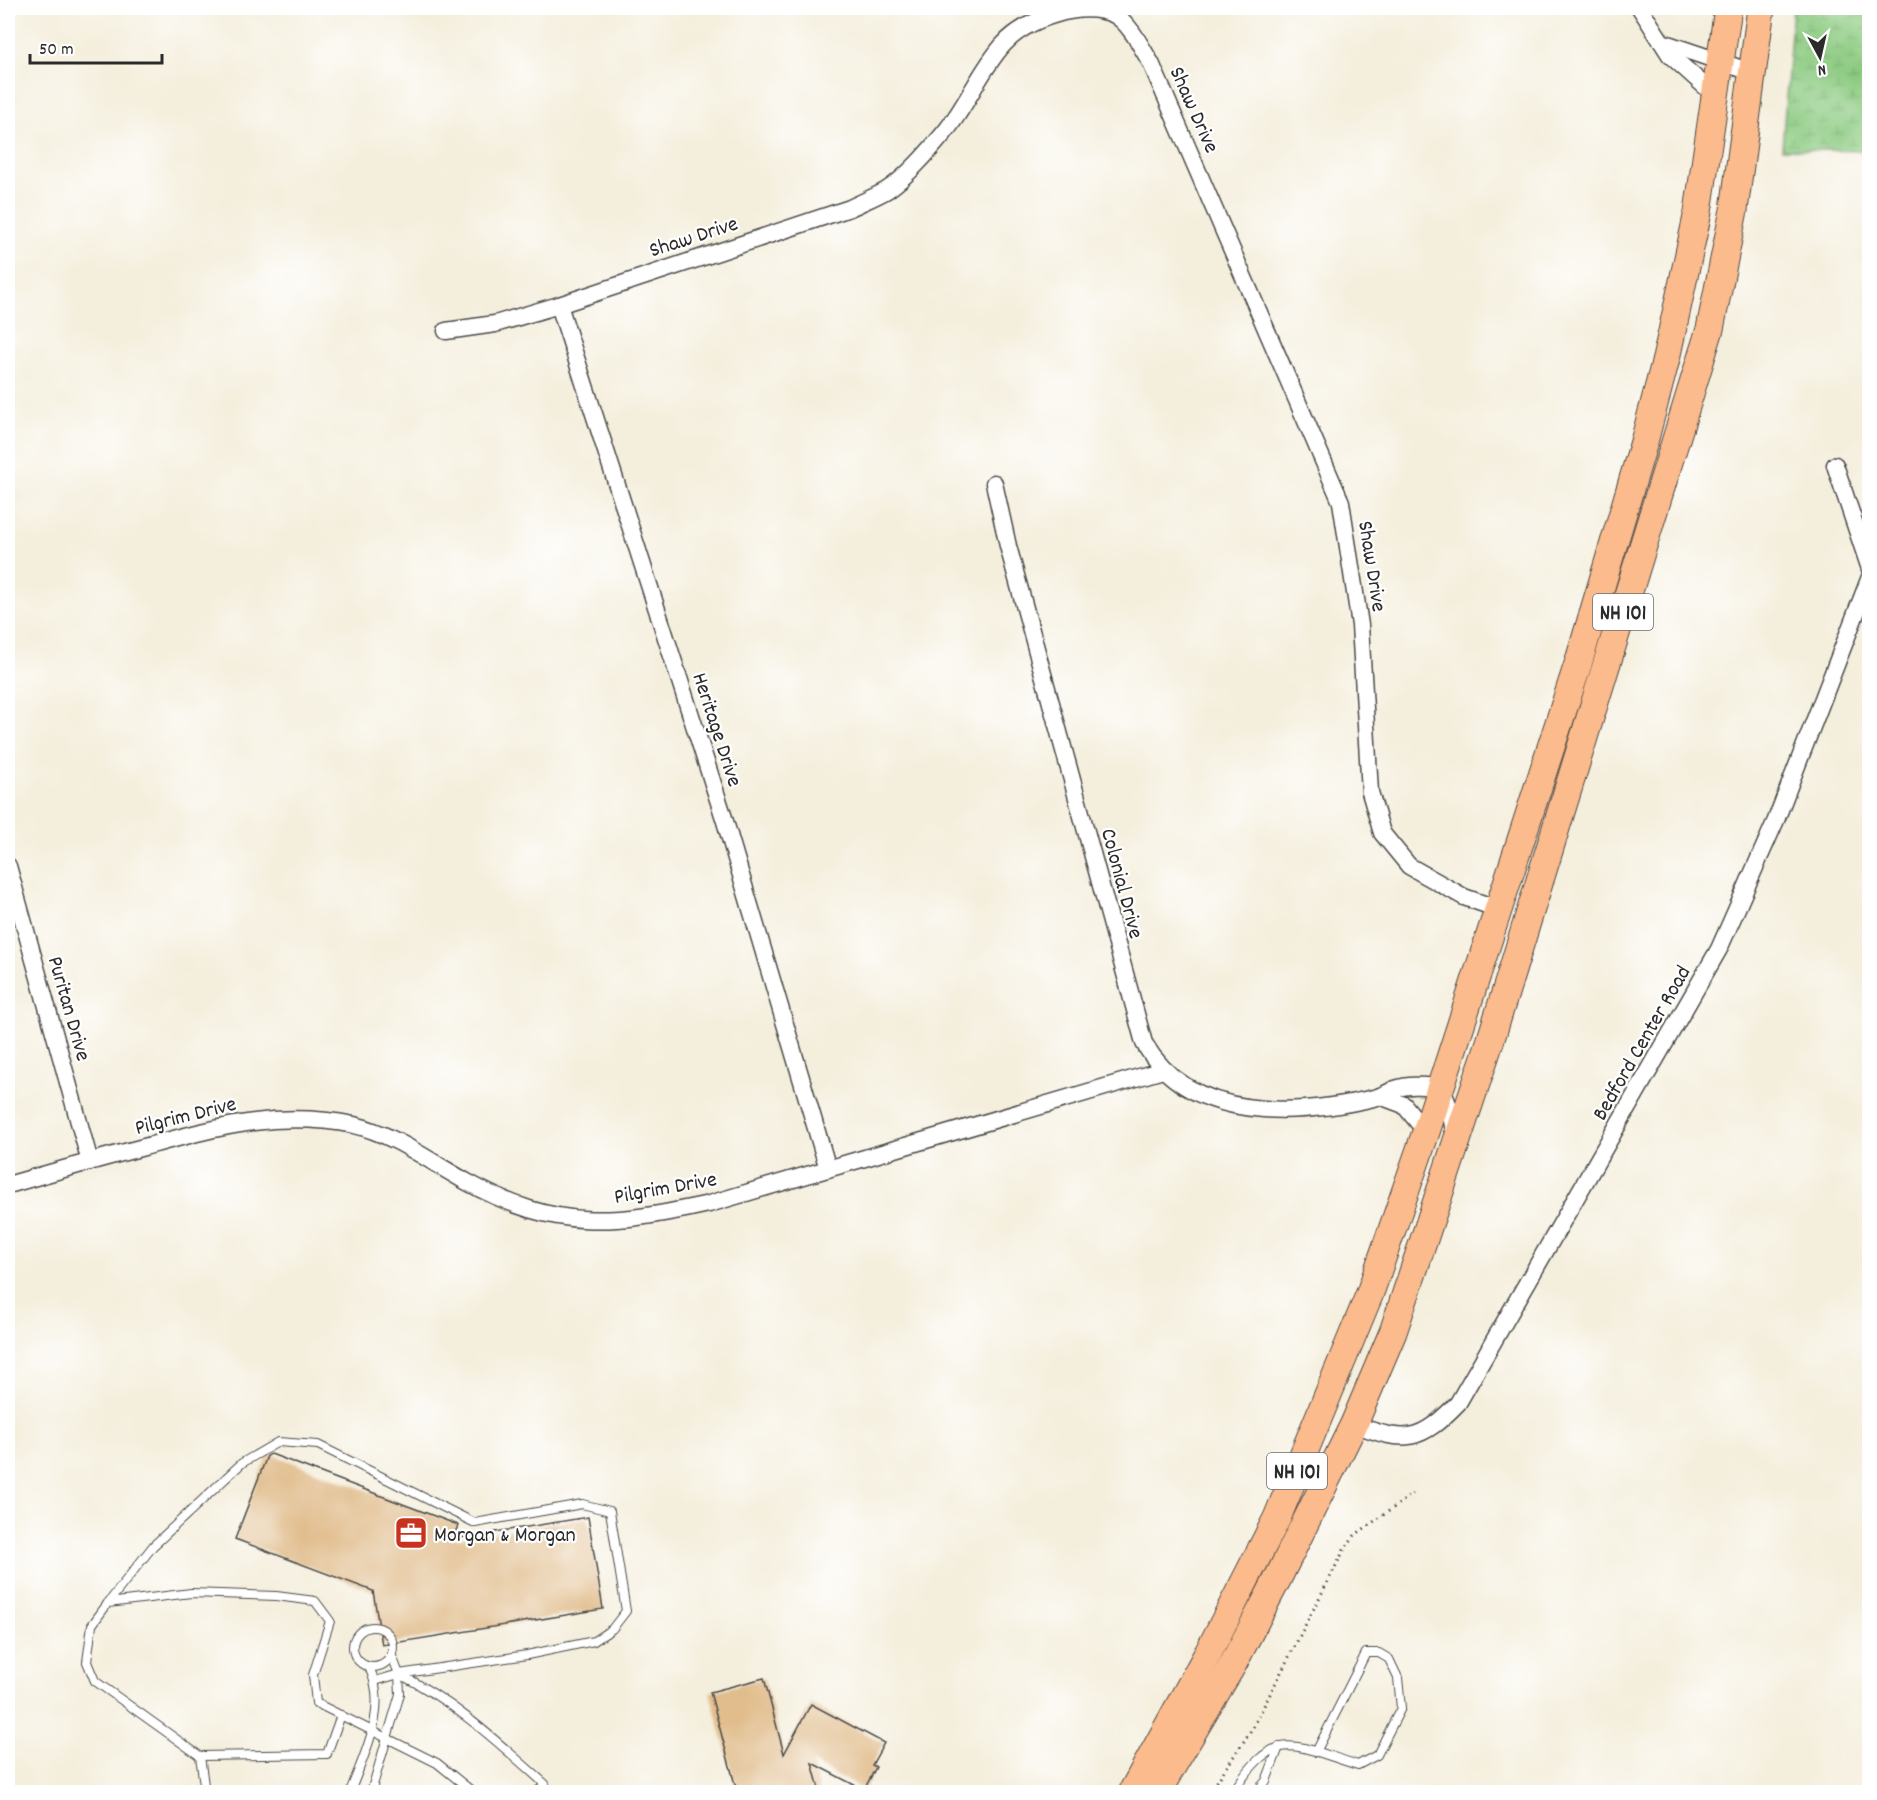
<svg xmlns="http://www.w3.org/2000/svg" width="1877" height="1800" font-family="Dekko,sans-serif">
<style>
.wetland{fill:url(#wetland-marsh);stroke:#5c7b56;stroke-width:1.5}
.building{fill:#e1bd8d}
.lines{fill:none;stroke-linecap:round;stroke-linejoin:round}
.service-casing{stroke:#494846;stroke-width:10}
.minor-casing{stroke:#494846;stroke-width:19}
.trunk-casing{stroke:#494846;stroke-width:29}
.path{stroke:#494846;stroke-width:3;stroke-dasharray:1.5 4.5;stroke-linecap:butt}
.service{stroke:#fff;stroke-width:8}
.minor{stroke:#fff;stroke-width:16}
.trunk{stroke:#fbbb8c;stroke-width:27}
.labels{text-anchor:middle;stroke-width:4.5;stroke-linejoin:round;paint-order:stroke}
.shield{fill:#fff;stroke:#6b6b6b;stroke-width:1.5}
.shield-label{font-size:21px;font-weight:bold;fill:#2b2b2b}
.street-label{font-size:22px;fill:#2b2b2b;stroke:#fff}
.poi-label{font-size:22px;fill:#2b2b2b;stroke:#fff;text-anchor:start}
</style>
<defs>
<pattern id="wetland-marsh" width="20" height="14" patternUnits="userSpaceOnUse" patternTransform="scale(1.5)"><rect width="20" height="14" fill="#8ccb81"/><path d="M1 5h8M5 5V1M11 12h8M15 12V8" fill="none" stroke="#79ae70"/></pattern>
</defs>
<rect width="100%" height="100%" fill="#fff"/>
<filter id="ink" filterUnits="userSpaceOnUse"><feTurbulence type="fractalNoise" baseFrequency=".0167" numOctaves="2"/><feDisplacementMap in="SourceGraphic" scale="12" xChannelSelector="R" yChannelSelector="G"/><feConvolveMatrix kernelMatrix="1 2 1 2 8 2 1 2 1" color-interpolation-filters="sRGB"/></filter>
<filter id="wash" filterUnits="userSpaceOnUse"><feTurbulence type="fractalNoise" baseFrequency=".008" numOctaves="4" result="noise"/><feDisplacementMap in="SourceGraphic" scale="24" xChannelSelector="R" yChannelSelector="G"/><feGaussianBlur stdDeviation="1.35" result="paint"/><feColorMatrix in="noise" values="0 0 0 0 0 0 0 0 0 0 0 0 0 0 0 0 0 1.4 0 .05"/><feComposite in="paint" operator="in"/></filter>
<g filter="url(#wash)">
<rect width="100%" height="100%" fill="#f4eedc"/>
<!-- wetland -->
<path class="wetland" d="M1793,8H1869V151L1782,149Z"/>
<g id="blocks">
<!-- building -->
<g class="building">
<path d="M271,1454L458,1525L453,1539L588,1517L603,1609L382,1645L373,1591L235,1539L267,1456Z"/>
<path d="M764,1678L784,1754L811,1704L884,1743L872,1765L876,1767L864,1790L812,1763L820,1792H737L710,1692Z"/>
</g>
</g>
</g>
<g filter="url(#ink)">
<use href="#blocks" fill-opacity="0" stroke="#494846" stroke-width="1.5"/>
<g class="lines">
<defs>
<g id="service">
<path d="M108,1603L191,1593L276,1596L315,1601L330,1621L313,1675L316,1703L437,1763L473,1792"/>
<circle cx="373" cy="1647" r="20"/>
<path d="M375,1681L399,1674C454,1701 500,1744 545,1784L537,1792"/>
<path d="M200,1756L327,1754L341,1715"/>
<path d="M205,1792L200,1756L95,1681L87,1662L92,1625L108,1603L153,1546L242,1463L278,1442L318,1445L475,1523L582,1504L610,1511L626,1611L612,1629L594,1641L527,1655L399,1674"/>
<path d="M350,1792C365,1752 389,1708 369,1667"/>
<path d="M371,1792L400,1694L399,1674L392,1656"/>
<path d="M1233,1792C1276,1726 1292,1745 1358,1765L1377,1755L1401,1708L1398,1678L1389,1659L1379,1653H1366L1316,1752"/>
<path d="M1256,1792L1266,1781L1279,1747"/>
</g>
<g id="minor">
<path d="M1640,8L1670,55L1709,90L1713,104"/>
<path d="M1662,42L1754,73"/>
<path d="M559,305L724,818L828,1169"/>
<path d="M446,331L495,324L559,305L850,208C862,202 875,197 887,190C908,176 929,151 945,132C967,105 980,71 1003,45C1027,18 1082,0 1115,15C1131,25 1141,47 1151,63L1341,502L1360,625L1370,792L1382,833L1409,866L1464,897L1498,909"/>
<path d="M1835,465L1870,569"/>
<path d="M994,483L1008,546L1144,1043C1190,1124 1300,1116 1378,1097C1384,1095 1389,1092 1395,1089C1410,1084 1426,1086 1441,1087L1450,1109L1455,1137"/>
<path d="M8,866L90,1162"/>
<path d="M1380,1096L1404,1105L1426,1132"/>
<path d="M8,1185C53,1172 98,1159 144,1147C218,1127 276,1110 354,1125C394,1134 432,1163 467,1182C557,1231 613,1225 709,1204L1163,1070"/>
<path d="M1354,1424C1406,1444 1420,1442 1458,1403L1719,949L1776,820L1870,577"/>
</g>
<g id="trunk">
<path d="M1132,1792L1208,1653L1277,1518L1370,1293L1426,1132L1578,664L1644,442L1666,359L1698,212L1728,8"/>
<path d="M1157,1792L1233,1664L1277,1580L1354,1424L1393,1332L1490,1042L1710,329L1734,210L1761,8"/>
</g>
</defs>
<!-- service casing -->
<use href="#service" class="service-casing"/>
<!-- minor casing -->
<use href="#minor" class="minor-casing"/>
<!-- trunk casing -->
<use href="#trunk" class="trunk-casing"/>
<!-- path -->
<path class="path" d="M1210,1792L1252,1729L1345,1548L1355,1535L1413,1494"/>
<!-- service -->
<use href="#service" class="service"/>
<!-- minor -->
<use href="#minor" class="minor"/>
<!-- trunk -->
<use href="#trunk" class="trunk"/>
</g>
</g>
<!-- icons -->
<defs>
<symbol id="office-square" viewBox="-11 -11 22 22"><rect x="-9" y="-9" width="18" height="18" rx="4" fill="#c8321e" stroke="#fff"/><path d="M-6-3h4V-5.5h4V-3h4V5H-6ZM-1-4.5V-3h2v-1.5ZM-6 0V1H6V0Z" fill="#fff"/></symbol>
</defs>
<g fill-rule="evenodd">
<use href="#office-square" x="392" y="1514" width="38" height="38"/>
</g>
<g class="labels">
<!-- shield labels -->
<g class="shield">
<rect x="1593" y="594" width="60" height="36" rx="4.5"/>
<rect x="1267" y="1453" width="60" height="36" rx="4.5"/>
</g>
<g class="shield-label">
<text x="1623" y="619">NH 101</text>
<text x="1297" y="1478">NH 101</text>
</g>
<!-- street labels -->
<g class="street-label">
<text transform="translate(1196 109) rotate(66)" y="8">Shaw Drive</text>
<text transform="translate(693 235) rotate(-18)" y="8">Shaw Drive</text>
<text transform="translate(1374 566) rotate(81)" y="8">Shaw Drive</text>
<text transform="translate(719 729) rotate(72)" y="8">Heritage Drive</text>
<text transform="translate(1124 883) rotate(75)" y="8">Colonial Drive</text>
<text transform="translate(71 1008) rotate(74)" y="8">Puritan Drive</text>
<text transform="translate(1640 1042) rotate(-60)" y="8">Bedford Center Road</text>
<text transform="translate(185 1114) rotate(-14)" y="8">Pilgrim Drive</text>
<text transform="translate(665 1186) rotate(-10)" y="8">Pilgrim Drive</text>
</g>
<!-- poi labels -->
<g class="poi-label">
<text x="434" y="1541">Morgan &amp; Morgan</text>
</g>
</g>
<!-- margin -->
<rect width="1877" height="1800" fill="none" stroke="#fff" stroke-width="30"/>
<!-- north arrow -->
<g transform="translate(1820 57) rotate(172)" stroke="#ffffff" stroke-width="4.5" paint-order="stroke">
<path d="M0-4.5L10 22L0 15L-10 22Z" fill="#2b2b2b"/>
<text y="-9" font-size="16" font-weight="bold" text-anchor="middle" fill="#2b2b2b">N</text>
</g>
<!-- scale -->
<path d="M30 54v9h132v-9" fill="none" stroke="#2b2b2b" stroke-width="3"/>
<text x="39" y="54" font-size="18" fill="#2b2b2b" stroke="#ffffff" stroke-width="4.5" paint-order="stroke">50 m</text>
</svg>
